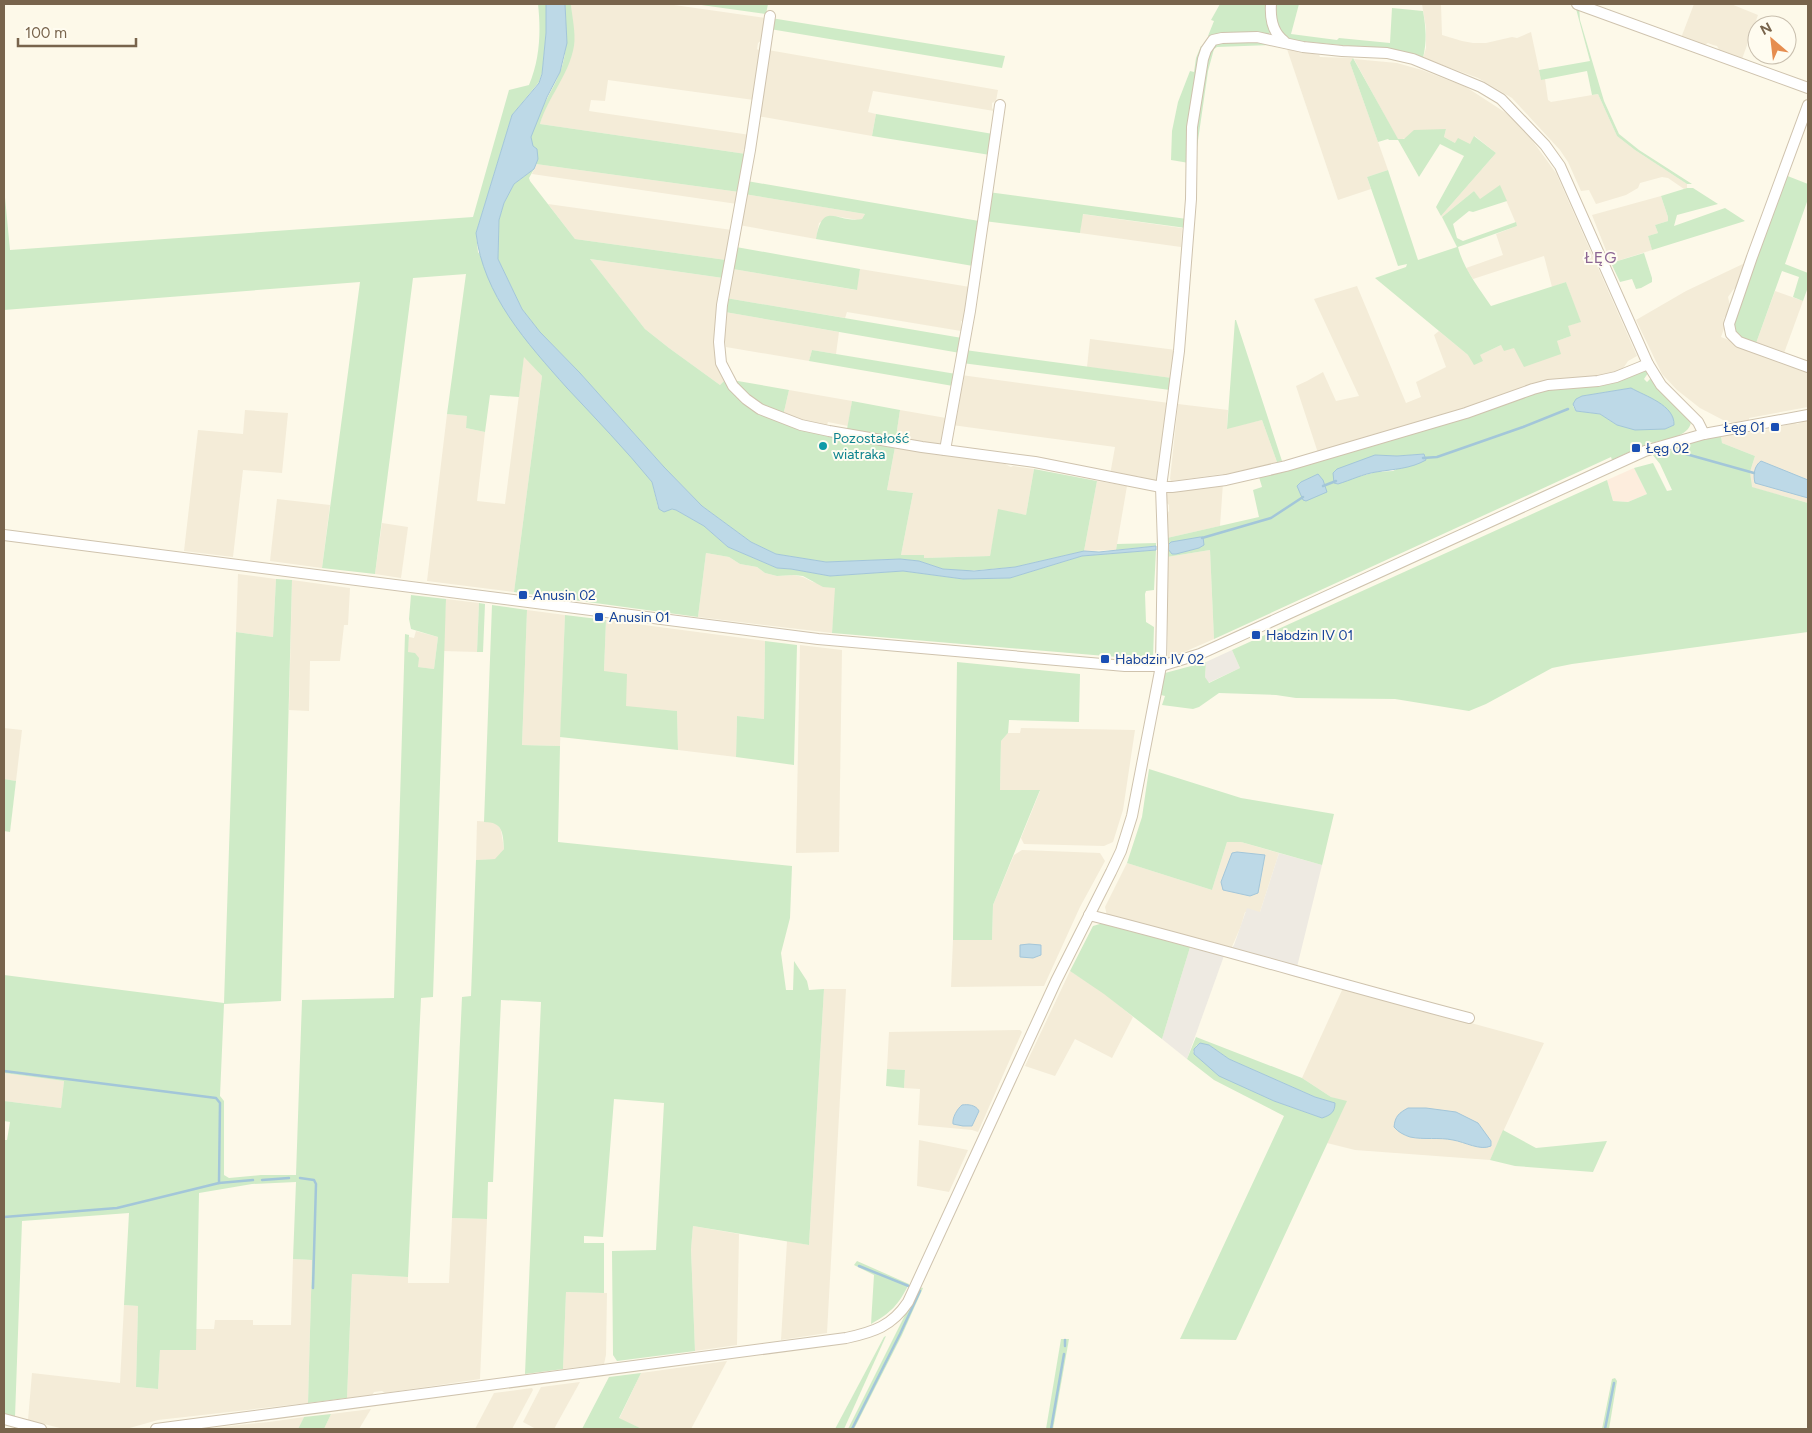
<svg xmlns="http://www.w3.org/2000/svg" width="1812" height="1433" font-family="Figtree,sans-serif">
<style>
.residential{fill:#f4ecd8}
.commercial{fill:#fdeddd}
.industrial{fill:#eeeae2}
.green{fill:#cfebc7;fill-rule:evenodd}
.water{fill:#bdd9e7;stroke:#a3c6d9}
.lines{fill:none;stroke-linecap:round;stroke-linejoin:round}
.stream{stroke:#a3c6d9;stroke-width:2.5}
.minor-casing{stroke:#cfc3ae;stroke-width:12}
.minor{stroke:#fff;stroke-width:10}
.transit-dot{fill:#1a4fb4;stroke:#fffcf0;stroke-width:2}
.culture-dot{fill:#0f9aa8;stroke:#fffcf0;stroke-width:2}
.labels{text-anchor:middle;stroke-width:4;stroke-linejoin:round;paint-order:stroke}
.transit-label{font-size:14px;fill:#164399;stroke:#fffcf0;text-anchor:start}
.culture-label{font-size:14px;fill:#0d838f;stroke:#fffcf0;text-anchor:start}
.quarter-label{font-size:16px;letter-spacing:1px;fill:#8c6594;stroke:#fffcf0}
</style>
<rect width="100%" height="100%" fill="#fdf9e9"/>
<!-- residential -->
<g class="residential">
<path d="M571,4H667L765,18L762,40L758,43L757,49L761,51L754,100L608,80L605,101L591,100L589,111L750,135L746,154L540,124L543,113L564,73L574,45Z"/>
<path d="M1422,4H1441L1442,35L1462,41L1473,43H1486L1512,37L1517,38L1531,32L1541,79H1545L1548,100L1551,102L1598,94L1617,136L1635,150L1687,184V188L1684,189L1668,178L1662,177L1640,183L1638,188L1626,195L1596,204L1589,190L1581,191L1568,162L1560,150L1512,98L1478,78L1423,58L1426,48V28Z"/>
<path d="M1694,4H1731L1758,15L1742,59L1720,51L1717,46L1713,45L1708,43L1702,46L1681,38Z"/>
<path d="M1287,49L1319,55L1320,57L1353,58L1350,63L1388,170L1367,177L1371,189L1338,200Z"/>
<path d="M768,50L998,90L996,101L992,103V108L994,111L873,91L868,112L876,114L872,136L757,116Z"/>
<path d="M1354,59L1397,63L1422,70L1466,87L1506,113L1529,136L1556,173L1637,356L1628,361L1622,370L1592,379L1508,393L1494,401L1318,453L1296,386L1307,381L1323,372L1336,401L1359,396L1314,299L1357,286L1406,403L1421,397L1416,382L1446,367L1434,335L1439,331L1468,355H1480L1501,345L1514,348L1557,341L1571,336L1567,326L1580,322L1566,282L1552,287L1544,256L1473,279L1466,268L1503,255L1496,234L1517,226L1500,186L1480,200L1474,191L1442,217L1441,216L1496,153L1475,136L1470,145L1455,143L1444,137L1446,129L1398,140Z"/>
<path d="M536,164L739,192L737,204L532,174Z"/>
<path d="M744,194L865,214L862,219L858,220L834,216L819,223L816,239L739,225Z"/>
<path d="M1661,196L1668,217V221L1655,225L1658,233L1648,236L1652,250L1611,263L1592,215Z"/>
<path d="M548,204L732,230L726,260L575,239Z"/>
<path d="M1082,214L1182,228L1181,247L1080,233Z"/>
<path d="M590,259L723,278L718,365L724,381L720,385L669,348L645,329Z"/>
<path d="M1747,262L1739,285L1733,290L1728,297L1731,310L1724,318L1723,324L1725,326L1721,337L1808,370V407L1749,418V420L1733,423L1723,420L1700,408L1677,390L1662,374L1636,320L1686,291Z"/>
<path d="M733,269L856,290L860,269L970,287L965,321H961V331L847,312L845,318L726,298Z"/>
<path d="M1775,291L1803,301L1783,356L1755,346Z"/>
<path d="M725,312L839,332L836,354L812,350L809,361L726,347L725,341L723,338Z"/>
<path d="M1090,339L1176,350L1172,378L1087,367Z"/>
<path d="M524,356L542,376L514,592L427,581L447,414L468,416L466,428L485,432L477,501L505,504Z"/>
<path d="M961,375L1169,403L1163,454H1160L1156,481L1137,476L1136,478L1110,475L1115,447L952,425L954,415H957L958,409L956,408Z"/>
<path d="M789,390L852,401L848,426L828,422L827,425L783,416Z"/>
<path d="M1178,404L1228,410L1227,428L1262,420L1277,462L1223,476V474L1171,481L1170,479Z"/>
<path d="M245,410L288,413L282,473L243,470L233,557L184,551L198,430L243,434Z"/>
<path d="M900,410L946,418L943,445L896,437Z"/>
<path d="M1808,420V503L1751,487L1750,472L1755,456L1722,443L1721,436L1761,431L1795,423L1797,424Z"/>
<path d="M895,447L1005,464L1011,467L1013,466L1034,469L1026,515L999,510L990,556L924,558V555H901L913,493L887,490Z"/>
<path d="M1097,481L1127,486L1116,550L1084,551Z"/>
<path d="M1223,483L1220,526L1167,538V514L1169,511V505L1167,503V493L1169,491Z"/>
<path d="M277,499L330,505L322,568L270,561Z"/>
<path d="M382,523L408,527L401,578L375,574Z"/>
<path d="M1210,550L1214,639L1168,659L1167,557Z"/>
<path d="M706,553L729,557L740,564L757,567L765,573L777,576L794,575L803,577L813,582L836,588L832,633L698,617Z"/>
<path d="M238,574L276,579L273,637L236,632Z"/>
<path d="M292,580L350,588L348,625H344L340,661H310L309,711L289,710Z"/>
<path d="M446,599L479,603L477,652L443,651Z"/>
<path d="M527,610L565,615L560,746L522,745Z"/>
<path d="M606,620L765,641L764,719L737,716L736,757L678,750L677,711L625,707L604,671Z"/>
<path d="M416,631L438,637L434,669L417,667L407,653L409,637L414,638Z"/>
<path d="M800,645L842,650L839,852L796,853Z"/>
<path d="M4,728L22,730L16,781L4,779Z"/>
<path d="M1021,728L1135,730L1123,810L1113,842L1104,846L1024,844L1021,838L1040,791L1000,790L1001,741L1008,733H1020Z"/>
<path d="M477,821L494,822L497,824L501,830L504,849L496,859L476,860Z"/>
<path d="M1227,842H1241L1279,853L1260,912H1245L1241,926L1231,949L1107,916L1105,907L1127,863L1212,890Z"/>
<path d="M1022,850L1100,853L1105,861L1080,907L1044,986L951,987L953,940H992L993,905L1014,855Z"/>
<path d="M1070,971L1104,993L1133,1017L1112,1058L1075,1039L1055,1076L1025,1066Z"/>
<path d="M1343,988L1544,1043L1490,1160L1355,1150L1327,1143L1346,1102L1331,1097L1302,1078Z"/>
<path d="M824,989H846L827,1333L781,1340L787,1241L809,1245Z"/>
<path d="M1020,1030L1022,1032L978,1132L972,1130L918,1125L920,1089L904,1088L905,1070L887,1069L889,1032Z"/>
<path d="M4,1073L64,1081L61,1108L4,1101Z"/>
<path d="M919,1140L968,1150L949,1192L917,1186Z"/>
<path d="M452,1218L487,1219L480,1379L385,1393L382,1391L374,1392L372,1395L347,1398L352,1274L408,1277V1283H449Z"/>
<path d="M693,1226L739,1234L737,1345L695,1351L691,1248Z"/>
<path d="M293,1259L312,1260L308,1403L158,1420L126,1429H64L28,1420L32,1373L120,1383L124,1305L138,1306L136,1387L158,1389L160,1350H196V1329H214L215,1320H253V1325H291Z"/>
<path d="M566,1292L607,1293L606,1355L604,1364L563,1369Z"/>
<path d="M727,1361L691,1429H642L619,1419L641,1373Z"/>
<path d="M580,1382L554,1429H536L523,1422L541,1387Z"/>
<path d="M532,1388L533,1390L512,1429H475L494,1393Z"/>
<path d="M371,1409L359,1429H324L331,1414Z"/>
<path d="M304,1417L298,1429H202L269,1422Z"/>
</g>
<!-- commercial -->
<path class="commercial" d="M1634,468L1647,494L1628,502L1613,501L1607,480Z"/>
<!-- industrial -->
<g class="industrial">
<path d="M1232,650L1240,668L1208,683L1205,677L1206,662Z"/>
<path d="M1279,853L1322,865L1297,967L1231,949L1234,945L1247,908L1260,912Z"/>
<path d="M1191,944L1225,953L1187,1059L1162,1039Z"/>
</g>
<!-- green -->
<g class="green">
<path d="M538,4H546V33L542,73L539,82L512,115L476,233L478,252L652,482L658,507L676,510L704,526L728,547L777,568L791,569L830,576L903,571L963,579L1010,578L1082,556L1156,550L1154,590L1146,591L1145,594L1146,622L1154,627L1153,660L832,633L835,588L823,587L803,576L794,575L777,576L765,573L757,567L740,564L729,557L706,553L698,617L514,592L542,376L524,357L519,397L490,395L485,432L466,428L467,416L447,414L466,274L413,278L375,574L322,568L360,282L4,310V187L10,250L473,217L509,90L529,85C540,59 541,31 538,4Z"/>
<path d="M565,4H571C572,17 576,33 574,46C569,75 548,97 540,124L746,154L739,192L536,164C541,152 529,147 531,136C536,115 552,92 560,72C569,50 566,27 565,4Z"/>
<path d="M694,4H768L766,14Z"/>
<path d="M1220,4H1268L1271,31L1269,34L1263,35L1208,36L1214,21L1211,20Z"/>
<path d="M1273,4H1299L1291,34L1337,40L1339,38L1390,43L1392,8L1423,11C1426,28 1427,42 1423,58L1400,51L1289,40L1278,33Z"/>
<path d="M1575,5L1579,6L1580,20L1604,101L1619,134L1639,150L1692,184H1687L1635,150L1617,136L1598,94L1592,95L1587,71L1541,80L1539,70L1590,61Z"/>
<path d="M771,18L1005,56L1002,68L770,29Z"/>
<path d="M1245,39L1285,46L1287,49L1271,45L1217,47L1214,49L1208,71L1195,161L1193,138L1206,56L1211,44Z"/>
<path d="M1201,46H1205L1189,163L1171,160L1172,131L1178,102L1190,71L1194,72L1196,58Z"/>
<path d="M1353,58L1398,139H1404L1414,130L1446,129L1444,137L1455,143L1458,138L1470,144L1474,136L1496,153L1441,216L1436,207L1464,156L1440,144L1419,177L1398,140H1389L1388,139L1378,142L1350,63Z"/>
<path d="M876,114L993,134L990,155L872,136Z"/>
<path d="M534,169L529,178L530,181L575,239L726,260L723,278L590,259L645,329L669,348L720,385L724,381L739,397L759,411L895,447L887,490L913,493L901,555H924V558L990,556L998,509L1026,515L1034,469L1097,481L1084,551L1015,567L967,571L943,569L919,561L900,559L826,562L776,554L751,542L702,506L664,467L580,373L540,332L522,309L498,259L499,220L504,203L514,184Z"/>
<path d="M1388,170L1418,260L1457,247L1442,217L1474,191L1480,199L1500,185L1507,201L1473,212L1469,211L1453,224L1457,238L1463,241L1516,222L1517,226L1458,247C1463,268 1479,288 1491,306L1566,282L1581,322L1568,326L1571,336L1557,341L1561,354L1524,367L1514,348L1504,351L1501,345L1480,355L1483,361L1474,365L1468,355L1375,278L1406,267L1407,264L1398,266L1367,177Z"/>
<path d="M1785,175L1808,184V199L1785,264L1808,273V287L1803,301L1793,297L1799,277L1782,271L1755,346L1739,338L1732,329Z"/>
<path d="M747,181L979,221L973,266L816,239C823,199 837,224 862,219L865,214L744,194Z"/>
<path d="M1687,188H1693L1718,204L1677,215L1674,226L1725,208L1745,221L1652,250L1648,236L1658,233L1655,225L1668,221V217L1661,196Z"/>
<path d="M988,192L1187,219L1186,228L1083,214L1080,233L984,221Z"/>
<path d="M736,247L860,269L857,290L733,269Z"/>
<path d="M1644,253L1652,278V282L1641,288L1636,289L1632,279L1620,282L1611,263Z"/>
<path d="M726,298L962,338L960,353L725,312Z"/>
<path d="M1235,320H1236L1282,461L1277,462L1262,420L1227,429Z"/>
<path d="M812,350L956,374L953,386L809,361Z"/>
<path d="M965,350L1172,378L1170,390L962,363Z"/>
<path d="M1645,370L1648,373L1644,379L1647,382L1652,377L1691,422C1689,437 1665,439 1652,443L1651,442L1612,460L1611,457L1214,639L1210,550L1167,557V538L1259,517L1253,490L1262,487L1259,477L1541,389ZM1631,388L1665,407L1674,425L1665,429L1617,425L1600,414L1576,411L1573,406L1582,396ZM1423,454L1393,471L1376,472L1361,476L1375,455L1397,456Z"/>
<path d="M732,380L789,390L783,416C764,410 745,394 732,380Z"/>
<path d="M852,401L900,410L896,437L847,429Z"/>
<path d="M1721,436L1722,443L1755,456L1750,472L1752,487L1808,503V632L1572,664L1552,668L1486,704L1469,711L1395,699L1296,698L1276,695L1219,693L1199,707L1193,709L1162,705L1165,696L1161,695L1165,673L1206,662L1205,677L1209,683L1240,668L1232,650L1607,480L1613,501L1628,502L1647,494L1634,468L1653,463L1667,491L1672,490L1660,464L1652,454L1677,446L1681,452L1686,450L1684,444Z"/>
<path d="M1156,543V546L1116,550L1117,544Z"/>
<path d="M276,579L292,580L281,1001L224,1004L220,1096L224,1101V1175L229,1178L261,1175H296L302,1000L394,998L405,634L409,635L408,652L415,653L419,658L418,667L434,669L438,637L411,629L409,619L411,595L446,599L433,997L421,998L408,1277L352,1274L347,1398L308,1403L312,1260L293,1259L296,1182L252,1184L199,1193L196,1350H160L158,1389L136,1387L138,1306L124,1305L129,1213L22,1221L15,1417L4,1414V1140H7L10,1122L4,1121V1101L61,1108L64,1081L4,1073V975L224,1003L236,632L273,637Z"/>
<path d="M479,603L485,604L483,652H477Z"/>
<path d="M492,605L527,610L522,745L560,746L558,842L792,866L790,918L781,953L786,990H793L794,961L807,981L809,990L824,989L809,1245L693,1226L691,1249L695,1351L617,1361L613,1355L612,1251L656,1250L664,1103L614,1099L603,1237L584,1236V1243H604V1293L566,1292L563,1369L525,1374L541,1002L501,1000L493,1182H488L487,1219L452,1218L462,997L471,996L476,860L495,859L504,849C503,833 503,822 484,822Z"/>
<path d="M565,615L606,620L604,671L627,674L626,706L677,711L678,750L560,737Z"/>
<path d="M765,641L797,645L794,765L736,757L737,716L764,719Z"/>
<path d="M957,662L1080,674L1079,722L1009,720L1008,733L1001,741L1000,790H1040L993,905L992,940H953Z"/>
<path d="M1149,769L1241,798L1334,814L1322,865L1241,842H1227L1212,890L1127,863L1142,817Z"/>
<path d="M4,779L16,781L10,832L4,831Z"/>
<path d="M1103,923L1191,944L1162,1039L1104,994L1070,971L1093,926Z"/>
<path d="M1196,1037L1302,1078L1331,1097L1347,1101L1236,1340L1180,1339L1284,1116L1214,1080L1187,1059ZM1197,1045H1209L1229,1059L1315,1097L1334,1103L1322,1118L1274,1101L1247,1088L1193,1052Z"/>
<path d="M887,1069L905,1070L904,1088L886,1086Z"/>
<path d="M1503,1130L1536,1148L1607,1141L1593,1172L1515,1166L1490,1160Z"/>
<path d="M857,1261L909,1284C898,1305 892,1312 871,1324L874,1275L854,1265Z"/>
<path d="M919,1287L923,1288L902,1335L854,1429H848Z"/>
<path d="M886,1336L844,1429H835L884,1337Z"/>
<path d="M1061,1339H1069L1053,1429H1046Z"/>
<path d="M641,1373L619,1418L642,1429H582L609,1377Z"/>
<path d="M1615,1378L1617,1381L1609,1429H1602L1612,1379Z"/>
<path d="M331,1414L324,1429H298L304,1417Z"/>
</g>
<!-- water -->
<g class="water">
<path d="M546,4H565L567,43L560,72L547,97L531,137L533,146L537,149L538,159L534,169L514,184L504,203L499,220L498,259L522,309L540,332L580,373L664,467L702,506L751,542L776,554L826,562L900,559L919,561L943,569L974,571L1015,567L1084,551L1099,552L1156,546V550L1082,556L1010,578L963,579L903,571L830,576L791,569L777,568L728,547L704,526L676,510L672,509L664,512L659,509L652,482C625,449 596,419 567,388C527,343 483,295 476,233L512,115L539,83L542,74L546,33Z"/>
<path d="M1631,388C1645,396 1675,405 1674,425L1665,429L1635,430L1617,425L1600,414L1576,411L1573,404L1576,399L1582,396Z"/>
<path d="M1424,454L1426,460C1410,469 1394,469 1376,472C1363,474 1351,480 1338,484L1334,483L1333,473L1337,469L1375,455L1397,456Z"/>
<path d="M1761,461L1808,480V498L1755,483C1753,475 1754,466 1761,461Z"/>
<path d="M1318,474L1323,480L1327,492L1306,501L1303,500L1297,486L1301,482Z"/>
<path d="M1200,537H1203L1204,545L1199,548L1176,554H1172L1168,549V545L1171,542Z"/>
<path d="M1237,852L1265,855L1258,893L1250,896L1223,890L1221,882L1232,853Z"/>
<path d="M1029,944L1041,945V955L1033,958L1020,957V945Z"/>
<path d="M1200,1043L1209,1045L1229,1059L1315,1097L1335,1103C1335,1112 1331,1115 1322,1118L1274,1101L1219,1076L1194,1054V1049Z"/>
<path d="M962,1105C968,1104 976,1105 979,1111L972,1126H963L953,1124C952,1118 957,1109 962,1105Z"/>
<path d="M1408,1108H1426L1456,1112L1478,1123L1491,1141V1146C1480,1151 1465,1142 1453,1140C1439,1137 1424,1140 1410,1137C1404,1135 1398,1132 1394,1127C1395,1116 1399,1113 1408,1108Z"/>
</g>
<g class="lines">
<!-- stream -->
<g class="stream">
<path d="M1681,448L1686,454L1754,473"/>
<path d="M1423,458L1437,457L1523,427L1568,409"/>
<path d="M1323,486L1336,481"/>
<path d="M1202,538L1271,518L1303,497"/>
<path d="M4,1071L216,1098L220,1103L219,1183"/>
<path d="M300,1178L314,1180L316,1184L313,1288"/>
<path d="M262,1180L289,1178"/>
<path d="M4,1217L117,1208L219,1183L253,1180"/>
<path d="M859,1266L911,1287"/>
<path d="M1065,1346V1340"/>
<path d="M852,1429L900,1334L920,1291"/>
<path d="M1051,1429L1064,1354"/>
<path d="M1605,1429L1614,1383"/>
</g>
<defs>
<g id="minor">
<path d="M1271,4C1270,18 1272,32 1284,41"/>
<path d="M1577,4L1808,88"/>
<path d="M770,16L750,150L722,305L719,342L721,363L733,386L746,399L760,409L801,425L829,431L922,447L1035,462L1161,487H1172L1226,480L1286,466L1466,413L1533,389L1548,385L1598,381L1616,377L1648,364"/>
<path d="M1808,105L1752,257L1729,324L1731,334L1739,342L1808,367"/>
<path d="M945,450L970,311L1000,105"/>
<path d="M4,535L818,639L1125,666H1161L1200,654L1645,451L1704,434L1808,415"/>
<path d="M1089,915C1216,947 1342,985 1469,1018"/>
<path d="M4,1419L41,1429"/>
<path d="M156,1429L846,1338C874,1332 892,1326 908,1302L1056,981L1111,872L1121,851L1132,816L1161,666L1163,545L1161,487L1179,351L1191,199L1192,127L1203,59L1206,50L1213,40L1222,38L1257,37L1303,47L1342,51L1387,53L1413,59L1481,87L1501,99L1545,145L1560,166L1648,364L1661,385L1698,422L1704,434"/>
</g>
</defs>
<!-- minor casing -->
<use href="#minor" class="minor-casing"/>
<!-- minor -->
<use href="#minor" class="minor"/>
</g>
<!-- markers -->
<g class="transit-dot">
<rect x="1770" y="422" width="10" height="10" rx="2.5"/>
<rect x="1631" y="443" width="10" height="10" rx="2.5"/>
<rect x="518" y="590" width="10" height="10" rx="2.5"/>
<rect x="594" y="612" width="10" height="10" rx="2.5"/>
<rect x="1251" y="630" width="10" height="10" rx="2.5"/>
<rect x="1100" y="654" width="10" height="10" rx="2.5"/>
</g>
<circle class="culture-dot" cx="823" cy="446" r="5"/>
<g class="labels">
<!-- transit labels -->
<g class="transit-label">
<text x="1765" y="432" text-anchor="end">Łęg 01</text>
<text x="1646" y="453">Łęg 02</text>
<text x="533" y="600">Anusin 02</text>
<text x="609" y="622">Anusin 01</text>
<text x="1266" y="640">Habdzin IV 01</text>
<text x="1115" y="664">Habdzin IV 02</text>
</g>
<!-- culture labels -->
<g class="culture-label">
<text x="833" y="443">Pozostałość<tspan x="833" dy="16">wiatraka</tspan></text>
</g>
<!-- quarter labels -->
<g class="quarter-label">
<text x="1601" y="263">ŁĘG</text>
</g>
</g>
<!-- border -->
<rect width="1812" height="1433" fill="none" stroke="#78644c" stroke-width="10"/>
<!-- north arrow -->
<g transform="translate(1772 40) rotate(332)"><circle r="24" fill="#fffcf0" stroke="#c9bfae"/>
<path d="M0-4L9 19L0 12L-9 19Z" fill="#e68d4f"/>
<text y="-8" font-size="14" font-weight="bold" text-anchor="middle" fill="#78644c">N</text>
</g>
<!-- scale -->
<path d="M18 38v8h118v-8" fill="none" stroke="#78644c" stroke-width="2.5"/>
<text x="25" y="38" font-size="15" fill="#78644c" stroke="#fffcf0" stroke-width="4" paint-order="stroke">100 m</text>
</svg>
